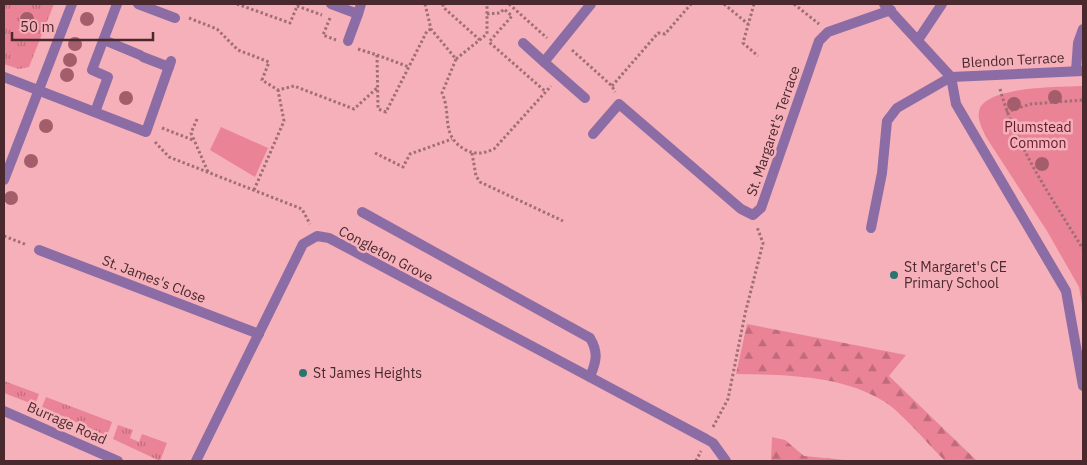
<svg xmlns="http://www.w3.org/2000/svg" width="1087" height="465" font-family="'IBM Plex Sans',sans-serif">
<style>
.grass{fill:url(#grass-tufts)}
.forest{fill:url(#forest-firs)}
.green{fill:#ea8395}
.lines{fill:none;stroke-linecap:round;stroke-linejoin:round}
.path{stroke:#a26e76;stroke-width:3;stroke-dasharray:2.5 2.5;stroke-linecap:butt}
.service{stroke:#8c6ca5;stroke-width:10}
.minor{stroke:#8c6ca5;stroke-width:10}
.tertiary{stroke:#8c6ca5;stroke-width:10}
.tree{fill:#a45d6b}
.poi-dot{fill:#2b7470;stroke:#f5b0ba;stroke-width:2}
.labels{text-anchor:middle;stroke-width:5;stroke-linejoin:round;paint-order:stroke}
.street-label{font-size:14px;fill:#4a292e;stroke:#f5b0ba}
.park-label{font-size:14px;fill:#61192b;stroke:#f5b0ba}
.poi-label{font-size:14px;fill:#4a292e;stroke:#f5b0ba;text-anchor:start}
</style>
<defs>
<pattern id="grass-tufts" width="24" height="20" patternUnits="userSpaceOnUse" patternTransform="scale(1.25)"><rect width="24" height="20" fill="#ea8395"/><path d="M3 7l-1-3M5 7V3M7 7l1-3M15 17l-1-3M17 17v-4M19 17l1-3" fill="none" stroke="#c06b7a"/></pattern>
<pattern id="forest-firs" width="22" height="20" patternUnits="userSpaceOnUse" patternTransform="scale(1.25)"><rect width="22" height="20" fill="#ea8395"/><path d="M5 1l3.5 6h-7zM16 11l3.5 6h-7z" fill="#c06b7a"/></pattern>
</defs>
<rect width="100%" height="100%" fill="#f5b0ba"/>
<!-- grass -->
<g class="grass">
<path d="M4,4H54L29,67L19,69L4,64Z"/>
<path d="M4,381L39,394L35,405L4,393Z"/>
<path d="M46,397L112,422L107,436L42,407Z"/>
<path d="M118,425L133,430L130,438L139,442L142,434L167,443L160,461L113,439Z"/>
</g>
<!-- forest -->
<g class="forest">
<path d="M747,324L906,355L889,376L976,460L945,461C929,445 903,414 885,402C842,375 786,375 736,374Z"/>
<path d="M772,437L785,440L804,456L855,461H771Z"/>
</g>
<!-- green -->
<g class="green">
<path d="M1083,86V310L1079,287L1047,231L986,137C982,128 976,118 980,108C991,86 1061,87 1083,86Z"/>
<path d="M221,127L268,148L255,177L210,150Z"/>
</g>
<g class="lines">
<!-- path -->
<g class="path">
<path d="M237,4L290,23L298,4"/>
<path d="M425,4L431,29L456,59L442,93C452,115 440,134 464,149C474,155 483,154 494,149L551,86"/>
<path d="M443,4V7L481,41"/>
<path d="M509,4L547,38"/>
<path d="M724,4L748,24"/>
<path d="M754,4L743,43L758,56"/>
<path d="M794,4L819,24"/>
<path d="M297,6L322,15"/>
<path d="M487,14L500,13L504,9L512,16L489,42L546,92"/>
<path d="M189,18L217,29L238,50L269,62L262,80L278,90L294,86L354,109L377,88"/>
<path d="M330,18L323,35L336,40"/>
<path d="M358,49L377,55L378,109L386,112L427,31L431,29"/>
<path d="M572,50L612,86L615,92"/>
<path d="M377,55L409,67"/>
<path d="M456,59L487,34V4"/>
<path d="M612,86L658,33L665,34L691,4"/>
<path d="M1000,89C1016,147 1052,198 1083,249"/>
<path d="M1006,112L1031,104L1083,100"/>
<path d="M197,119L191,133L208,172"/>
<path d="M162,128L193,140"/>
<path d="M155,142L169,157L302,209L310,224"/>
<path d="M375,153L403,167L410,154L452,139"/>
<path d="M472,153L476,176L480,182L563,221"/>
<path d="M254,190L284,121L278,90"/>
<path d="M4,236L27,245"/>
<path d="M713,427L728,399L745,314L763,243L757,227"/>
<path d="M696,461L701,451"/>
</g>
<!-- service -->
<g class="service">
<path d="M138,4L175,18"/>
<path d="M104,40L140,55"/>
<path d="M348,41L358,14"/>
<path d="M523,43L544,62"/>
<path d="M143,57L169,67"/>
<path d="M95,112L108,77L92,70L117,4"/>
<path d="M871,228L882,173L887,121L897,108L951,77"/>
</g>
<!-- minor -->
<g class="minor">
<path d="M331,4L358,14L361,4"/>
<path d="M884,4L951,77L956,104L1066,291L1083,386"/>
<path d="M918,40L942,4"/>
<path d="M1076,71L1078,43L1083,29"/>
<path d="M4,77L146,132L171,61"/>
<path d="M951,77L1083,71"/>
<path d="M585,98L544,62L591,4"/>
<path d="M593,134L619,104L741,209L753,215L761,208L819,41L828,32L891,10"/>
<path d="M4,180L72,4"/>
<path d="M362,212L590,338C599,353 596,362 590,377"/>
<path d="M39,250L259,334"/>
<path d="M196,461L303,244L317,236L329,238L706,439L713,443L726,461"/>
</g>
<!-- tertiary -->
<path class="tertiary" d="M4,411L118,461"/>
</g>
<!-- trees -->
<g class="tree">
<circle cx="27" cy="19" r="7"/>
<circle cx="87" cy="19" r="7"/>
<circle cx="75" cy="44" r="7"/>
<circle cx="70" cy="60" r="7"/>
<circle cx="67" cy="75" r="7"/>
<circle cx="1055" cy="97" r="7"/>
<circle cx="126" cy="98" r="7"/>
<circle cx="1014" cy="104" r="7"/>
<circle cx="46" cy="126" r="7"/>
<circle cx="31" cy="161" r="7"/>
<circle cx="1042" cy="164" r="7"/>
<circle cx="11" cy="198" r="7"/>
</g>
<!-- markers -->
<g class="poi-dot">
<circle cx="894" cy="275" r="5"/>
<circle cx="303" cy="373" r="5"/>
</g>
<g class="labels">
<!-- street labels -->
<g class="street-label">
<text transform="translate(1013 60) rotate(-3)" y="5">Blendon Terrace</text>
<text transform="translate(773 131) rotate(-71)" y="5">St. Margaret's Terrace</text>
<text transform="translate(386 254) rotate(28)" y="5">Congleton Grove</text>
<text transform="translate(154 279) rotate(21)" y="5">St. James's Close</text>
<text transform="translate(67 423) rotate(24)" y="5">Burrage Road</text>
</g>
<!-- park labels -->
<g class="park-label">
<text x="1038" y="132">Plumstead<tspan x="1038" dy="16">Common</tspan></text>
</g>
<!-- poi labels -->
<g class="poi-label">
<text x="904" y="272">St Margaret's CE<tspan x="904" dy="16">Primary School</tspan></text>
<text x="313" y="378">St James Heights</text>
</g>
</g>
<!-- border -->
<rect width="1087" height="465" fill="none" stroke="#4a292e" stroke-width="10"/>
<!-- scale -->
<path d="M12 32v8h141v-8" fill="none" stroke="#4a292e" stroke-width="2.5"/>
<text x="20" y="32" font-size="15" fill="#4a292e" stroke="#f5b0ba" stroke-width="4" paint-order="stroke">50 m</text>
</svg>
